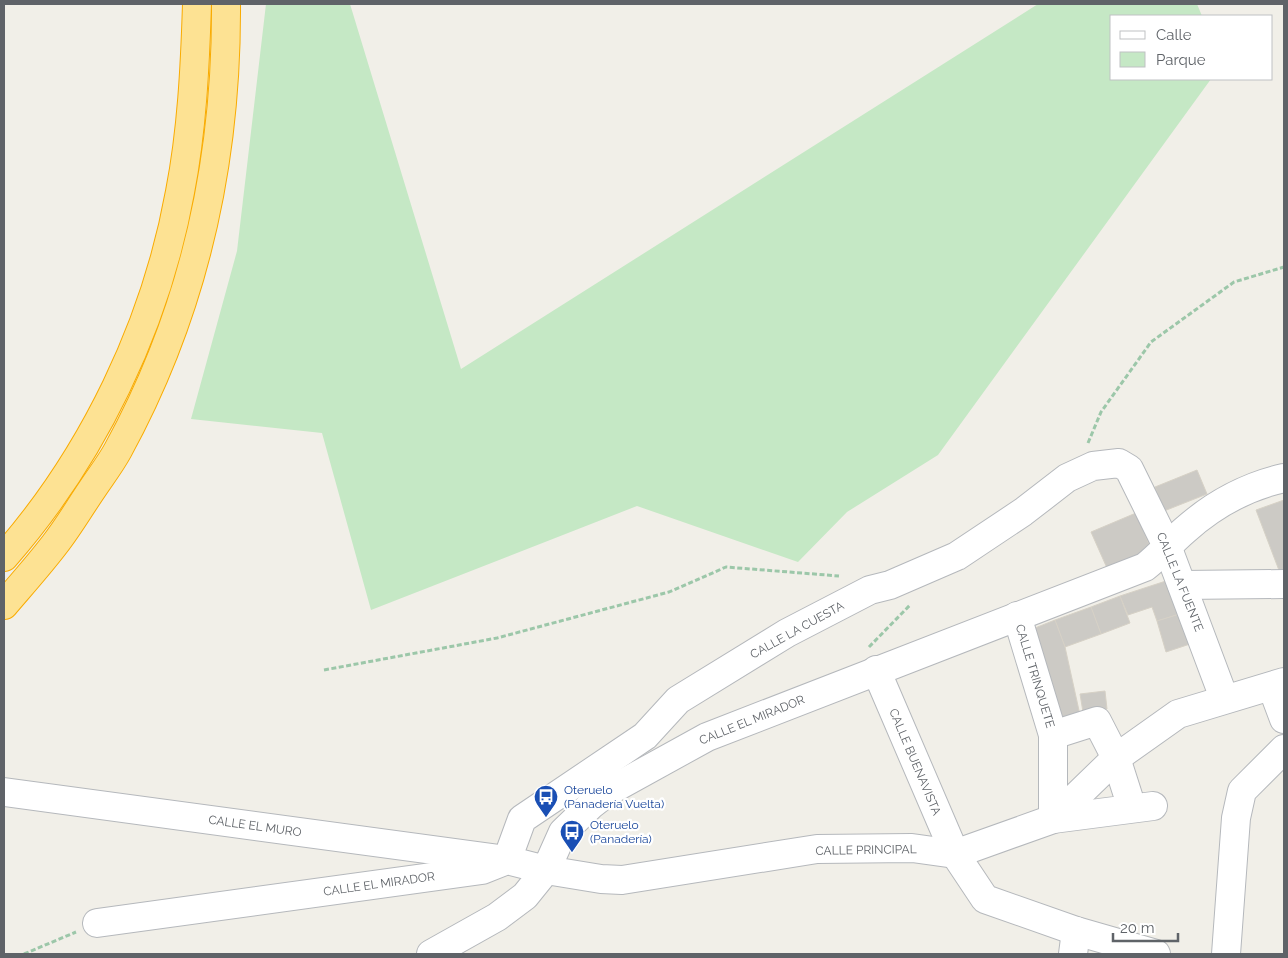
<svg xmlns="http://www.w3.org/2000/svg" width="1288" height="958" font-family="Raleway,sans-serif">
<style>
.green{fill:#c5e8c5}
.building{fill:#cccac5;stroke:#d6d1c6}
.lines{fill:none;stroke-linecap:round;stroke-linejoin:round}
.minor-casing{stroke:#b5b8bc;stroke-width:30}
.highway-casing{stroke:#f9ab00;stroke-width:30}
.path{stroke:#9cc7a9;stroke-width:3;stroke-dasharray:5 2.5;stroke-linecap:butt}
.minor{stroke:#fff;stroke-width:28}
.highway{stroke:#fde293;stroke-width:28}
.labels{text-anchor:middle;stroke-width:4.5;stroke-linejoin:round;paint-order:stroke}
.street-label{font-size:12px;fill:#5f6368;stroke:#fff}
.transit-label{font-size:12px;fill:#164399;stroke:#fff;text-anchor:start}
</style>
<rect width="100%" height="100%" fill="#f1efe8"/>
<!-- green -->
<path class="green" d="M266,4H350L461,369L1038,4H1197L1202,16H1112V79H1211L938,455L847,512L798,562L637,506L371,610L322,433L191,419L237,251Z"/>
<!-- building -->
<g class="building">
<path d="M1197,470L1207,494L1164,511L1155,487Z"/>
<path d="M1284,500V572L1280,573L1256,510Z"/>
<path d="M1136,513L1151,549L1107,568L1091,532Z"/>
<path d="M1172,579L1183,613L1157,621L1152,607L1128,615L1120,596Z"/>
<path d="M1120,596L1130,623L1101,634L1091,607Z"/>
<path d="M1091,607L1101,634L1065,647L1055,620Z"/>
<path d="M1183,613L1193,643L1166,652L1157,621Z"/>
<path d="M1055,620L1065,647L1080,715L1057,718L1030,630Z"/>
<path d="M1105,691L1107,709L1083,712L1080,694Z"/>
</g>
<g class="lines">
<defs>
<g id="minor">
<path d="M1182,585L1284,584"/>
<path d="M1017,616L1053,735"/>
<path d="M876,670L955,854L985,899L1076,931L1156,954"/>
<path d="M1272,687L1284,719"/>
<path d="M4,792L507,860L522,819L645,736L678,700L787,633L870,590L890,585L957,556L1023,512L1067,478L1093,466L1119,463L1129,469L1167,546L1224,698"/>
<path d="M1132,808L1116,758L1097,721L1053,735V819L1153,806"/>
<path d="M97,923L482,870L507,860L546,870L601,879L622,880L817,849L912,848L955,854L1053,819L1116,758L1178,714L1284,682"/>
<path d="M431,954L497,917L525,896L546,870L563,832L591,805L609,791L707,737L1145,567C1159,556 1171,542 1185,530C1213,505 1248,486 1284,478"/>
<path d="M1073,954L1076,931"/>
<path d="M1226,954L1236,818L1242,791L1284,749"/>
</g>
<g id="highway">
<path d="M4,557C93,456 156,325 180,192C192,130 195,67 197,4"/>
<path d="M4,605C21,585 39,565 55,544C69,526 80,507 93,488C101,476 111,463 118,450C194,311 227,161 226,4"/>
</g>
</defs>
<!-- minor casing -->
<use href="#minor" class="minor-casing"/>
<!-- highway casing -->
<use href="#highway" class="highway-casing"/>
<!-- path -->
<g class="path">
<path d="M1088,443L1101,412L1151,342L1234,282L1284,267"/>
<path d="M869,647L910,605"/>
<path d="M324,670L497,638L669,592L726,567L839,576"/>
<path d="M24,954L76,932"/>
</g>
<!-- minor -->
<use href="#minor" class="minor"/>
<!-- highway -->
<use href="#highway" class="highway"/>
</g>
<!-- icons -->
<defs>
<symbol id="bus-pin" viewBox="-11 -11 22 30"><path d="M0 17L-7.5 6A9.5 9.5 0 1 1 7.5 6Z" fill="#1a4fb4" stroke="#fff"/><path d="M-5-6H5V4H4V6H2V4H-2V6H-4V4H-5ZM-3.5-4V0h7V-4ZM-3.5 1.2v1.5H-2V1.2ZM2 1.2v1.5H3.5V1.2Z" fill="#fff"/></symbol>
</defs>
<g fill-rule="evenodd">
<use href="#bus-pin" x="532" y="783" width="28" height="38"/>
<use href="#bus-pin" x="558" y="818" width="28" height="38"/>
</g>
<g class="labels">
<!-- street labels -->
<g class="street-label">
<text transform="translate(1180 582) rotate(68)" y="4">CALLE LA FUENTE</text>
<text transform="translate(797 630) rotate(-29)" y="4">CALLE LA CUESTA</text>
<text transform="translate(1035 676) rotate(73)" y="4">CALLE TRINQUETE</text>
<text transform="translate(752 720) rotate(-22)" y="4">CALLE EL MIRADOR</text>
<text transform="translate(915 762) rotate(67)" y="4">CALLE BUENAVISTA</text>
<text transform="translate(255 826) rotate(8)" y="4">CALLE EL MURO</text>
<text transform="translate(866 850) rotate(-1)" y="4">CALLE PRINCIPAL</text>
<text transform="translate(379 884) rotate(-8)" y="4">CALLE EL MIRADOR</text>
</g>
<!-- transit labels -->
<g class="transit-label">
<text x="564" y="794">Oteruelo<tspan x="564" dy="14">(Panadería Vuelta)</tspan></text>
<text x="590" y="829">Oteruelo<tspan x="590" dy="14">(Panadería)</tspan></text>
</g>
</g>
<!-- border -->
<rect width="1288" height="958" fill="none" stroke="#5f6368" stroke-width="10"/>
<!-- legend -->
<rect x="1110" y="15" width="162" height="65" fill="#ffffff" stroke="#bfc1c3"/>
<rect x="1120" y="31" width="25" height="8" fill="#ffffff" stroke="#bfc1c3"/>
<text x="1156" y="40" font-size="15" fill="#5f6368">Calle</text>
<rect x="1120" y="52" width="25" height="15" fill="#c5e8c5" stroke="#bfc1c3"/>
<text x="1156" y="65" font-size="15" fill="#5f6368">Parque</text>
<!-- scale -->
<path d="M1113 933v8h65v-8" fill="none" stroke="#5f6368" stroke-width="2.5"/>
<text x="1120" y="933" font-size="15" fill="#5f6368" stroke="#ffffff" stroke-width="4" paint-order="stroke">20 m</text>
</svg>
